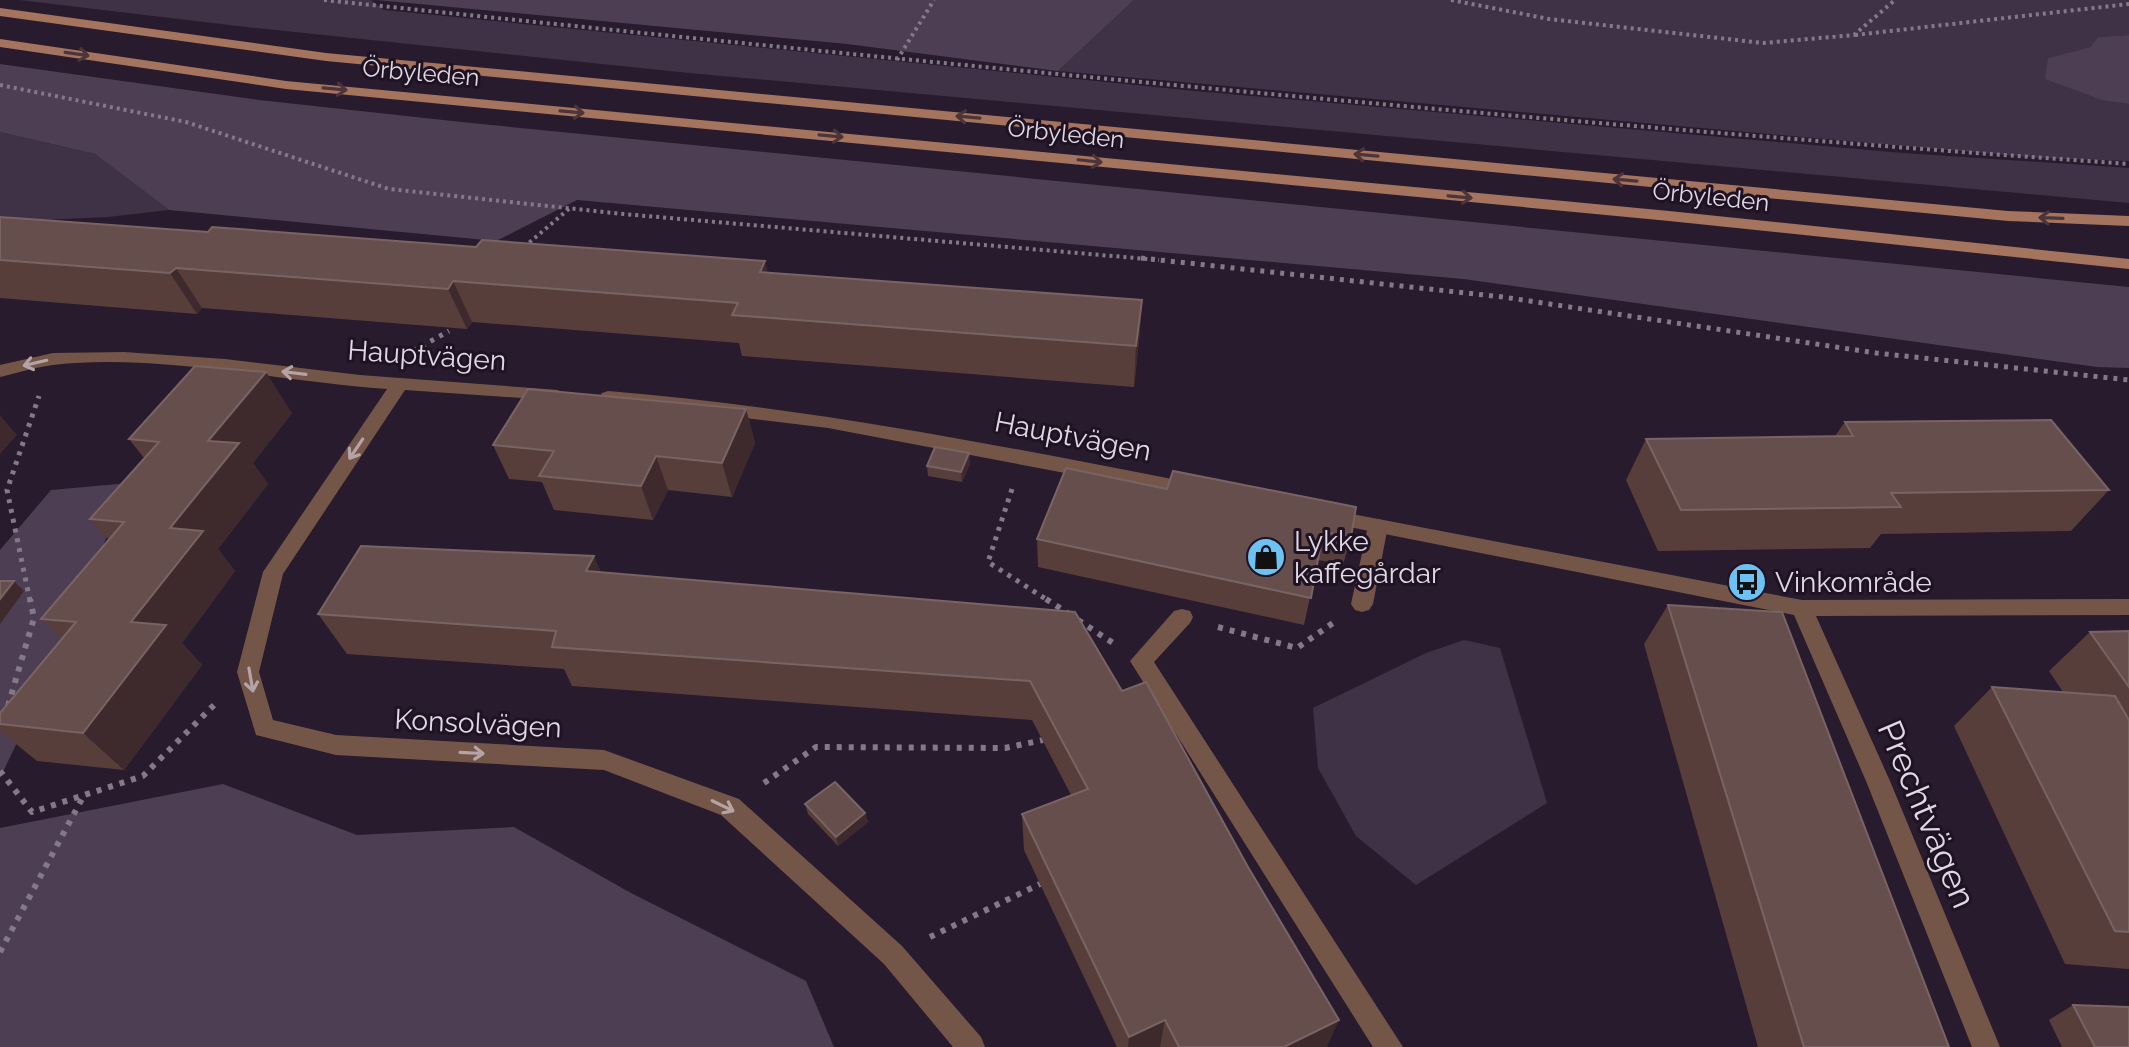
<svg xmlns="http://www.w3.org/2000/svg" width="2129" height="1047" font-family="Raleway,sans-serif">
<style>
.green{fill:#403246}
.forest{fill:#4d3e53}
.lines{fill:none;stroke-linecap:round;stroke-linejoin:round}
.path-far2{stroke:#847988;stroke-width:4;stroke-dasharray:3 4;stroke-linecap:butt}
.path-far1{stroke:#847988;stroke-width:5;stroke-dasharray:4 6;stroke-linecap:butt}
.path{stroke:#847988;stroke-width:6;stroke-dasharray:5 7;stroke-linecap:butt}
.lane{fill:#745649;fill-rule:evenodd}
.street{fill:#745649;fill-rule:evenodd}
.secondary{fill:#a4745f;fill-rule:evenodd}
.wall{fill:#573e3a}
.shaded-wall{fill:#3e292d}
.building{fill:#664e4c;stroke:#796464;stroke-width:2}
.oneway{stroke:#4d3438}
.oneway2{stroke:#b5a4a6}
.labels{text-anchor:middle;stroke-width:6;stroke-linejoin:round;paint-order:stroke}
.far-street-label{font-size:24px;fill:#e0d8e4;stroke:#1e1223}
.street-label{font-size:28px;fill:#e0d8e4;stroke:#1e1223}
.poi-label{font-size:28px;fill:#e0d8e4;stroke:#1e1223;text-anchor:start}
.near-street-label{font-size:34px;fill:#e0d8e4;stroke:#1e1223}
</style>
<rect width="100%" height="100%" fill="#281b2d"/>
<!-- green -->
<g class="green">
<path d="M19,0H371L384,10L1195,91L1903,153L2129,168V203L689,73L246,27Z"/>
<path d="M1134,0H2129V35L2098,37L2090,47L2049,58L2105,101L2129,104V161L2041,158L1058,71Z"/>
<path d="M0,132L95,154L169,210L108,217L0,222Z"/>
<path d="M1464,640L1500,648L1547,803L1416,885L1356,836L1318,768L1313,708L1426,653Z"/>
</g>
<!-- forest -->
<g class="forest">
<path d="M376,0H1134L1058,71L847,44Z"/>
<path d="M2129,35V104L2105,101L2045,79L2048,58L2090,47L2098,37Z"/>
<path d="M0,64L259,100L471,123L2129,287V368L2097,367L1463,279L577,200L496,241L169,210L95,154L0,132Z"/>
<path d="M129,483L50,674L0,778V550L51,490Z"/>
<path d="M223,784L357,835L514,827L631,893L806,981L834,1047H0V828Z"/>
</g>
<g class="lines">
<!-- path-far2 -->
<g class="path-far2">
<path d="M324,0C925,63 1526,122 2129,164"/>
<path d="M1451,0L1549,19L1763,43L1854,35L1895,0"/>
<path d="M1855,35L2129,4"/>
<path d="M897,60L934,0"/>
<path d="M0,85L186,122L389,189L623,214L1159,260"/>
<path d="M524,247L570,208"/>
</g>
<!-- path-far1 -->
<g class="path-far1">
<path d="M1141,258L1503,297L1876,353L2129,380"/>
<path d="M413,351L449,331"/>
<path d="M1012,489L988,562L1049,601"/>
<path d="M30,601L7,490L39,396"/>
</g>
<!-- path -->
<g class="path">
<path d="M1046,599L1069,614"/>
<path d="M1078,620L1113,643"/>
<path d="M1218,627L1297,648L1333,623"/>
<path d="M8,706L34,618L30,599"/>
<path d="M0,771L32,812L143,776L218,701"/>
<path d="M764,783L816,747L1005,748L1043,740"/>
<path d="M930,937L1040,884"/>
<path d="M0,952L84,795"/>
</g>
<!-- lane -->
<g class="lane">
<path d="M1378,519L1385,521L1388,526L1373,604L1369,610L1362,612L1355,610L1351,604L1368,526L1371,521Z"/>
<path d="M1182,609L1190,611L1193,617L1190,623L1154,662L1403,1047H1373L1130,661L1174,611Z"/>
</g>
<!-- street -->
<g class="street">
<path d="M124,352L225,359L360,375L558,390L561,394L552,400L405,390L283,574L259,672L273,720L336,735L604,750L739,799L902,946L981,1037L985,1047H953L884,964L721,815L604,770L336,755L256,735L237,672L263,572L387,389C281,382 159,353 53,365C36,367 17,373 0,377V365L53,353Z"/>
<path d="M608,391C805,407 998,445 1192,483L1202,490L1192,497L828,428L602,401L599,397L602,393Z"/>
<path d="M1326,509L1802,600L2129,599V615L1816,616L1890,781L2000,1047H1972L1866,781L1794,615L1319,521L1316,516L1319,511Z"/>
</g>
<!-- secondary -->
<g class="secondary">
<path d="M0,8L326,53L2008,211L2129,216V226L2008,221L326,61L0,16Z"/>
<path d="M0,39L286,81L1669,211L2129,259V269L1669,221L286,89L0,47Z"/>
</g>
</g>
<!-- wall -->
<g class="wall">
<path d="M0,217L1142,300L1139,341L1134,387L742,356L739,343L472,322L467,329L202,308L197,314L0,298Z"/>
<path d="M746,409L755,443L732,497L668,490L653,520L554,510L542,482L509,479L493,445Z"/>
<path d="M292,413L253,463L268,484L218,549L235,571L182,643L202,665L124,770L37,761L0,731V713L62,639L41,619L109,540L90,519L144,458L129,439Z"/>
<path d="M1845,422L2109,490L2071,531L1881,534L1870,548L1658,551L1626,480L1646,439L1835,436Z"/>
<path d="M969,453L970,464L962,482L928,476L927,466Z"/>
<path d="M1066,468L1351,537L1343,565L1318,560L1304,625L1038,567L1037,539Z"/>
<path d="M601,573L1075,612L1327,1047H1117L1024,850L1022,814L1071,795L1032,720L572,686L564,669L347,654L318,614Z"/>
<path d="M1668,605L1949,1047H1758L1644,644Z"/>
<path d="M2129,631V969L2065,964L1954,726L1992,687L2063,692L2049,671L2090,632Z"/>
<path d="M805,804L865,813L868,822L838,846L808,814Z"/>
<path d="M2073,1005L2129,1047H2062L2049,1020Z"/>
</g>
<!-- shaded-wall -->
<g class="shaded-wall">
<path d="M765,261L774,302L760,272Z"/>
<path d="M176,268L202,308L197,314L170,273Z"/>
<path d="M453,281L472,322L467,329L448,289Z"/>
<path d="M1142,300L1139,341L1134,387L1136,346Z"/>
<path d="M266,372L292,413L253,463L268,484L218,549L235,571L182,643L202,665L124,770L83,733L208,441Z"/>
<path d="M746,409L755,443L732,497L722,463Z"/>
<path d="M0,415L17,435L0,454Z"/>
<path d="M969,453L970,464L962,482L961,472Z"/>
<path d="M656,456L668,490L653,520L641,486Z"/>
<path d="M594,556L612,596L586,571Z"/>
<path d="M14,581L24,591L0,624V599Z"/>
<path d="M865,813L868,822L838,846L836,837Z"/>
<path d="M1165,1020L1160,1047H1128L1129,1037Z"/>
<path d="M1339,1020L1327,1047H1284Z"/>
</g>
<!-- building -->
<g class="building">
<path d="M0,217L208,232L212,227L476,247L482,240L765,261L760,272L1142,300L1136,346L732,315L738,303L453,281L448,289L176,268L170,273L0,260Z"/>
<path d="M195,366L266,372L208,441L239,443L170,528L203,531L131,622L166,625L83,733L0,724V713L76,622L41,619L124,522L90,519L159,442L129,439Z"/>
<path d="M528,389L746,409L722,463L656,456L641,486L539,476L554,451L493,445Z"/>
<path d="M2051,420L2109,490L1891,493L1901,507L1681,510L1646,439L1853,436L1845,422Z"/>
<path d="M935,447L969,453L961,472L927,466Z"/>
<path d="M1066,468L1167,489L1173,471L1356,507L1351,537L1323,532L1311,598L1037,539Z"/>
<path d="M361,546L594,556L586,571L1075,612L1122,691L1146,682L1248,867L1339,1020L1284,1047H1179L1165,1020L1129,1037L1022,814L1088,789L1030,681L552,647L556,631L318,614Z"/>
<path d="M0,581H14L0,599Z"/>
<path d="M1668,605L1782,612L1949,1047H1804Z"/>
<path d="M2129,631V687L2090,632Z"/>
<path d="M1992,687L2115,696L2129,720V932L2115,931Z"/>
<path d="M835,782L865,813L836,837L805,804Z"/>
<path d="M2073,1005L2129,1007V1047H2095Z"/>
</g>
<!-- one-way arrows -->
<defs><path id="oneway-shaft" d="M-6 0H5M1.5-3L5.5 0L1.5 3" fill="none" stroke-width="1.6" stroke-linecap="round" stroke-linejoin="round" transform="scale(2)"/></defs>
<g class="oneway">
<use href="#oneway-shaft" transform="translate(77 54) rotate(8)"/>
<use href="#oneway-shaft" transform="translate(335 89) rotate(5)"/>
<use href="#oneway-shaft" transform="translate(572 112) rotate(5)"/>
<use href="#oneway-shaft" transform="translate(968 117) rotate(-175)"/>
<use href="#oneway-shaft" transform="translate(831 136) rotate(5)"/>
<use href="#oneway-shaft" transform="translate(1366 155) rotate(-175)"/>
<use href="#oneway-shaft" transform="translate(1090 161) rotate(6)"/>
<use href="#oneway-shaft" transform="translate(1625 180) rotate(-175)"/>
<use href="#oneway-shaft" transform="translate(1460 197) rotate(5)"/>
<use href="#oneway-shaft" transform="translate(2051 218) rotate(-178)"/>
</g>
<g class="oneway2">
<use href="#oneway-shaft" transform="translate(35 363) rotate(167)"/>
<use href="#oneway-shaft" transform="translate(294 373) rotate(-173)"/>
<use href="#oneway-shaft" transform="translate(356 449) rotate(124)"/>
<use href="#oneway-shaft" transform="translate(251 680) rotate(80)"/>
<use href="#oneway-shaft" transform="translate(472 753) rotate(3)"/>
<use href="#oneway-shaft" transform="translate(723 806) rotate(26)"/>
</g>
<!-- icons -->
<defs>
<symbol id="shop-disc" viewBox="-11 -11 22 22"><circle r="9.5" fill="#6dc2f3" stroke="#1e1223"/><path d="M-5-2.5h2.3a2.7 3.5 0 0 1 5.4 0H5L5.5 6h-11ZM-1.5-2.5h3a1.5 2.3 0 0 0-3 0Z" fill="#111"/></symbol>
<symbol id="bus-disc" viewBox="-11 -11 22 22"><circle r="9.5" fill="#6dc2f3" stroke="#1e1223"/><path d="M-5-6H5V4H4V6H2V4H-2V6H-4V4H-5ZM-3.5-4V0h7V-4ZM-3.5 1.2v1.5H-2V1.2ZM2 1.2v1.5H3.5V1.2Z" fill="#111"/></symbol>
</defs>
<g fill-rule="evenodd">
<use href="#shop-disc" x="1244" y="535" width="44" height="44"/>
<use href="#bus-disc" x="1725" y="560" width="44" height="44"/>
</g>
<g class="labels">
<!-- far-street labels -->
<g class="far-street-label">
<text transform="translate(421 73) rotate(5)" y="8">Örbyleden</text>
<text transform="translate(1066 134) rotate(6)" y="8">Örbyleden</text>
<text transform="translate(1711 197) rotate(6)" y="8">Örbyleden</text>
</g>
<!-- street labels -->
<g class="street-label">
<text transform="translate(427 355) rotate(4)" y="10">Hauptvägen</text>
<text transform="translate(1073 436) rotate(11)" y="10">Hauptvägen</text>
<text transform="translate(478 723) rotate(3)" y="10">Konsolvägen</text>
</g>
<!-- poi labels -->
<g class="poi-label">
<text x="1294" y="551">Lykke<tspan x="1294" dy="32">kaffegårdar</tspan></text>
<text x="1775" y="592">Vinkområde</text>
</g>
<!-- near-street labels -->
<g class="near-street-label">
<text transform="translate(1927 814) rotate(67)" y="12">Prechtvägen</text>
</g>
</g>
</svg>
